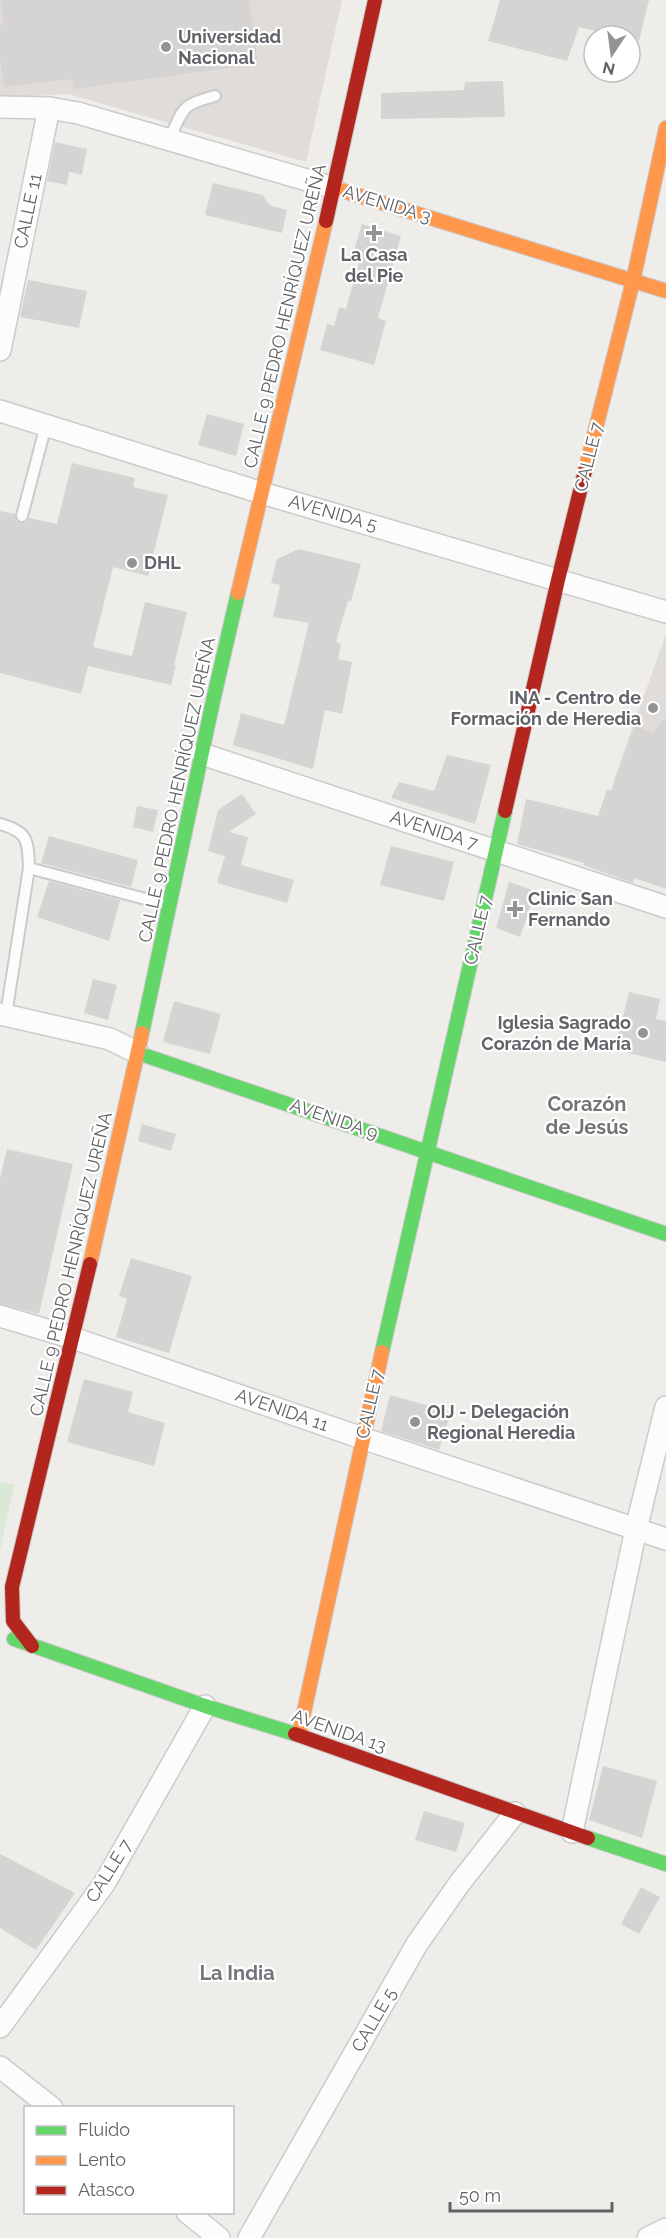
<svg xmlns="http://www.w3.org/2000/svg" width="666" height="2238" font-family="Raleway,sans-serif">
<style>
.education{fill:#dfdcd9}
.green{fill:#dae8d8}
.building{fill:#d6d4d3}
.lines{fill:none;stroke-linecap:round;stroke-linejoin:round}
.lane-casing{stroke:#cbcbca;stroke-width:14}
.street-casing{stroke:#cbcbca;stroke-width:24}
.fast-casing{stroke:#c9c9c9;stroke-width:16}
.slow-casing{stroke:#c9c9c9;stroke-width:16}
.jam-casing{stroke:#c9c9c9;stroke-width:16}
.lane{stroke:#fdfcfc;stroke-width:10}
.street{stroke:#fdfcfc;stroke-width:21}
.fast{stroke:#63d668;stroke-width:14}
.slow{stroke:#ff974d;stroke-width:14}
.jam{stroke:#b3261e;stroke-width:14}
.poi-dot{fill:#929395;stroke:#fff;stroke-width:2}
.labels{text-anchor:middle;stroke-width:4.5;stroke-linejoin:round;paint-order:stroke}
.poi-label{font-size:18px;font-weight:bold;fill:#606367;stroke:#fff;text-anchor:start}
.street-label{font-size:18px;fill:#606367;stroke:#fff}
.neighbourhood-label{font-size:20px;font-weight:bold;fill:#717579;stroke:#fff}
</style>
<rect width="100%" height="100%" fill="#efedea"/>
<!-- education -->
<g class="education">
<path d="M0,0H342L306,162L68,94L0,98Z"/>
<path d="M666,634V800L613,782Z"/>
</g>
<!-- green -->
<path class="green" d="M0,1482L14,1485L0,1551Z"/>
<!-- building -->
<g class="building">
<path d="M0,0H249L258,64L74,89L73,79L4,87L0,57V26L4,24Z"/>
<path d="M500,0H649L639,41L630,39V36H618L579,27L567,61L488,41Z"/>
<path d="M503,81L505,117L381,119V93L464,90L465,82Z"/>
<path d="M55,142L87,149L82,175L69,172L67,185L47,181Z"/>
<path d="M213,183L263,195L269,205L287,210L282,233L205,215Z"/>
<path d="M362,224L401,236L378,318L386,321L374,365L320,350L327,324L334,326L339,307L346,309L362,252L354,250Z"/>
<path d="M28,280L87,291L79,328L20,317Z"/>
<path d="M207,414L244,424L236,456L198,445Z"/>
<path d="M72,463L135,478L133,487L168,495L148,576L113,567L93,647L132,656L145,602L187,612L174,665H176L171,685L88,666L81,694L0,673V511L15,514L16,521L21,523L27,522L29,518L57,524Z"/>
<path d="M299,549L361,564L351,601H348L336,642L341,644L338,659L352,662L342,714L325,710L313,769L233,745L241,713L284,725L309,623L273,617L280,585L271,583L277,559Z"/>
<path d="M666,717V889L634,878L633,883L583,865L584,863L517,844L526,799L598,816L607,789L611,791L635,725L653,733Z"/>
<path d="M447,755L491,765L475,824L391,798L399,782L434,791Z"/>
<path d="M242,794L256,814L229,832L248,837L241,865L294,880L287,903L217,883L225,856L208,851L218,810Z"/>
<path d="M137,806L158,810L153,832L133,827Z"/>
<path d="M49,836L138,860L131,887L41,863Z"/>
<path d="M391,846L454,862L444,901L380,885Z"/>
<path d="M49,881L120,900L109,941L37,917Z"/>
<path d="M509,882L536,891L520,937L496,928Z"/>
<path d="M93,979L117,985L108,1020L84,1013Z"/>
<path d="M629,992L660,999L656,1019L666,1021V1062L628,1053L629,1047L616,1045Z"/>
<path d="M174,1001L221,1014L210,1054L163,1042Z"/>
<path d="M142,1124L176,1134L171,1151L138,1141Z"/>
<path d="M7,1149L73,1164L39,1314L0,1304V1178Z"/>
<path d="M131,1258L192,1276L169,1353L116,1337L127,1299L119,1296Z"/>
<path d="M84,1379L133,1392L128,1412L165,1423L154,1466L67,1442Z"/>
<path d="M390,1395L451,1412L439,1450L381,1431Z"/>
<path d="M603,1766L657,1781L642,1838L589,1820Z"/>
<path d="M424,1811L465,1823L456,1852L415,1840Z"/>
<path d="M0,1854L75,1893L36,1950L0,1928Z"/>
<path d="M641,1887L660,1897L639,1934L621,1924Z"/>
</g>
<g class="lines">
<defs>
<g id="lane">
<path d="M169,140C184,108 180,105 215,96"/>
<path d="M22,516L46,425"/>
<path d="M0,824C28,832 28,840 29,868L6,1015"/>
<path d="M29,868L168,905"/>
</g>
<g id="street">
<path d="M0,107L49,108L78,113L334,188"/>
<path d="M0,350L49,108"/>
<path d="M0,411L262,493L666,612"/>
<path d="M202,754L666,907"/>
<path d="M0,1014L110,1039L138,1053"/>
<path d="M0,1316L73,1338L362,1438L666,1539"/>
<path d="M572,1832L636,1529L666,1407"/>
<path d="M0,2027L104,1884L205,1706"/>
<path d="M0,2067L52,2108"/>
<path d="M187,2212L219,2238"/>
<path d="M249,2238L417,1944L459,1884L515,1813"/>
<path d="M648,2238L666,2229"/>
</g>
<g id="fast">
<path d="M142,1033L213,701L238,593"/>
<path d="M138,1053L666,1234"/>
<path d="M382,1352L505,811"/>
<path d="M14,1639L205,1706L295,1734"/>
<path d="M588,1838L666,1864"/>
</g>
<g id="slow">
<path d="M334,188L666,291"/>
<path d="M585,471L633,281L666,128"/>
<path d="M238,593L326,221"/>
<path d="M90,1264L142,1033"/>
<path d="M299,1735L382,1352"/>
</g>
<g id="jam">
<path d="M326,221L375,0"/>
<path d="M505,811L558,580L585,471"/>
<path d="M32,1646L13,1621L12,1587L90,1264"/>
<path d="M295,1734L588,1838"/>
</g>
</defs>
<!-- lane casing -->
<use href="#lane" class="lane-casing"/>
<!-- street casing -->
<use href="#street" class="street-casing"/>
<!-- fast casing -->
<use href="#fast" class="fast-casing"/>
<!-- slow casing -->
<use href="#slow" class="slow-casing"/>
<!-- jam casing -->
<use href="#jam" class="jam-casing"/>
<!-- lane -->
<use href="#lane" class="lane"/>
<!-- street -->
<use href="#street" class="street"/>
<!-- fast -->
<use href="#fast" class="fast"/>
<!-- slow -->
<use href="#slow" class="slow"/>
<!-- jam -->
<use href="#jam" class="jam"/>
</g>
<!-- markers -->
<g class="poi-dot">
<circle cx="166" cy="47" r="6"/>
<path d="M371 224h6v6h6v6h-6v6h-6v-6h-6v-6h6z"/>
<circle cx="132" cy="563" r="6"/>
<circle cx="653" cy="708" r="6"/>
<path d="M512 900h6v6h6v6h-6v6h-6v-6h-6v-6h6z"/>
<circle cx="643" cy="1033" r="6"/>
<circle cx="415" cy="1422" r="6"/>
</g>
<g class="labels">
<!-- poi labels -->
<g class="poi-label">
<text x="178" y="43">Universidad<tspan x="178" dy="21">Nacional</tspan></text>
<text x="374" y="261" text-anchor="middle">La Casa<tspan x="374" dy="21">del Pie</tspan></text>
<text x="144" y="569">DHL</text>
<text x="641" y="704" text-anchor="end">INA - Centro de<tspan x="641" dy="21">Formación de Heredia</tspan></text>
<text x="528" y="905">Clinic San<tspan x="528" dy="21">Fernando</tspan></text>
<text x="631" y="1029" text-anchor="end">Iglesia Sagrado<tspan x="631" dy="21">Corazón de María</tspan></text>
<text x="427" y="1418">OIJ - Delegación<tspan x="427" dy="21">Regional Heredia</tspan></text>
</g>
<!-- street labels -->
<g class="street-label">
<text transform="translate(387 204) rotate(17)" y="6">AVENIDA 3</text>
<text transform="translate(28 211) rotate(-78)" y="6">CALLE 11</text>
<text transform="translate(285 316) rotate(-77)" y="6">CALLE 9 PEDRO HENRÍQUEZ UREÑA</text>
<text transform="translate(589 457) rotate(-76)" y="6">CALLE 7</text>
<text transform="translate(333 513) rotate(16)" y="6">AVENIDA 5</text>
<text transform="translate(177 790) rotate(-78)" y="6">CALLE 9 PEDRO HENRÍQUEZ UREÑA</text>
<text transform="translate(434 830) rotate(18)" y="6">AVENIDA 7</text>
<text transform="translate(478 930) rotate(-77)" y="6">CALLE 7</text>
<text transform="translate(334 1119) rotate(19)" y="6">AVENIDA 9</text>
<text transform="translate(71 1264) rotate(-77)" y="6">CALLE 9 PEDRO HENRÍQUEZ UREÑA</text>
<text transform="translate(370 1404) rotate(-77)" y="6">CALLE 7</text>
<text transform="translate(282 1410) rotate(19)" y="6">AVENIDA 11</text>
<text transform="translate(339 1731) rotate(19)" y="6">AVENIDA 13</text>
<text transform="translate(109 1871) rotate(-58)" y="6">CALLE 7</text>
<text transform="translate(374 2020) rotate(-60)" y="6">CALLE 5</text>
</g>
<!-- neighbourhood labels -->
<g class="neighbourhood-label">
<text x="587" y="1111">Corazón<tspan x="587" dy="23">de Jesús</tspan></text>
<text x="237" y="1980">La India</text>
</g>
</g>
<!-- legend -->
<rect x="24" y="2106" width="210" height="108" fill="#ffffff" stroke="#bfc1c2" stroke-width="1.5"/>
<rect x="36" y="2126" width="30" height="9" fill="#63d668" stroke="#bfc1c2" stroke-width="1.5"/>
<text x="78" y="2136" font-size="18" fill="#606367">Fluido</text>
<rect x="36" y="2156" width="30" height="9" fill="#ff974d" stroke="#bfc1c2" stroke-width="1.5"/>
<text x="78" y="2166" font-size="18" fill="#606367">Lento</text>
<rect x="36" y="2186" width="30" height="9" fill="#b3261e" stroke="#bfc1c2" stroke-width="1.5"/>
<text x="78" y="2196" font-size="18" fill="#606367">Atasco</text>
<!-- north arrow -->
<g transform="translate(612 54) rotate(193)"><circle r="28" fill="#ffffff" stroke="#bfc1c2" stroke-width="1.5"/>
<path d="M0-4.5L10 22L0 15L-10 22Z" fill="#929395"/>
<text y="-9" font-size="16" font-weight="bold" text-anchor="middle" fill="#606367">N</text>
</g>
<!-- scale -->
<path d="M450 2202v9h162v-9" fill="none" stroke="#606367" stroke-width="3"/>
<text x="459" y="2202" font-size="18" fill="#606367" stroke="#ffffff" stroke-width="4.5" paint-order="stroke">50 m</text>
</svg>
